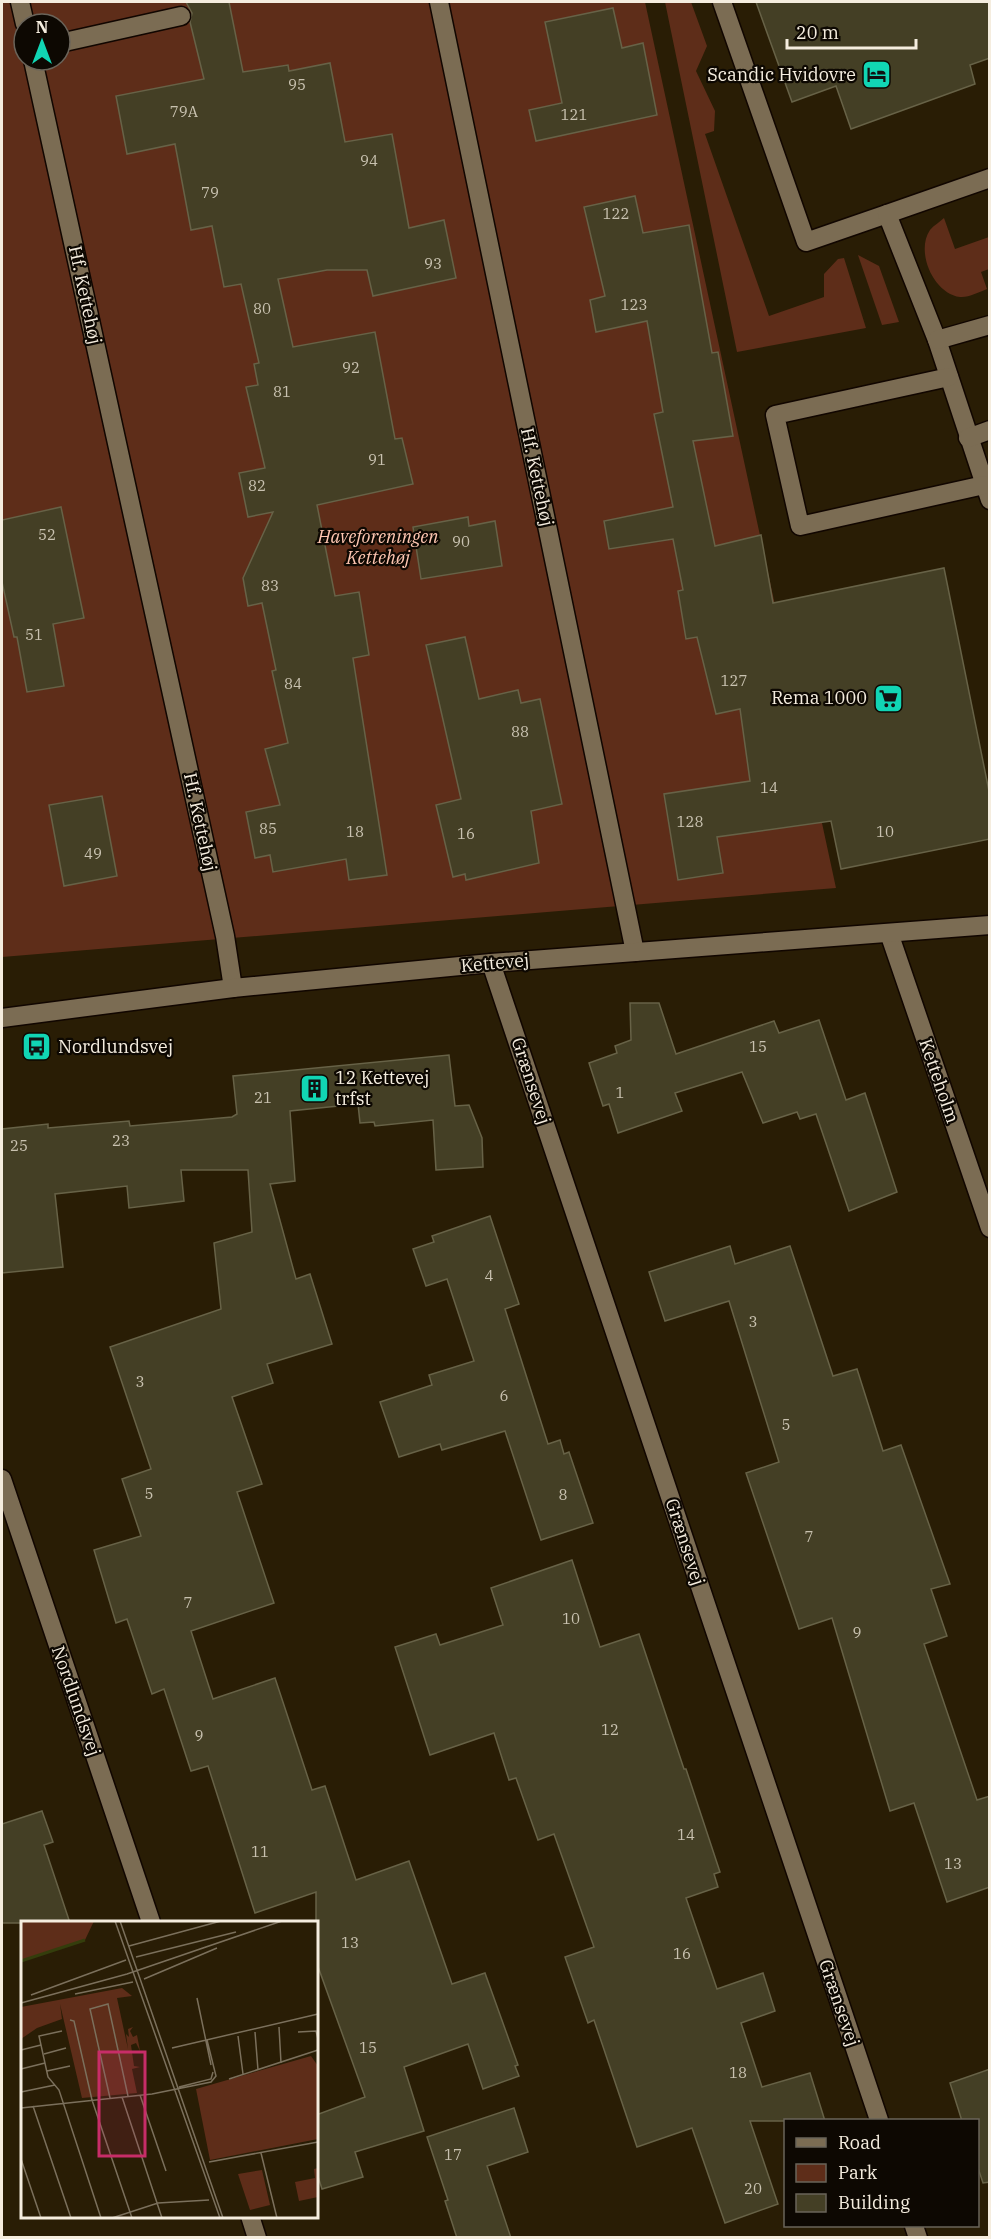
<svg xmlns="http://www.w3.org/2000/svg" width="991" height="2239" font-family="'IBM Plex Serif',serif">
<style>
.green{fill:#5e2d19;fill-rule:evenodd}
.building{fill:#443f25;stroke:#676247;stroke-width:1.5}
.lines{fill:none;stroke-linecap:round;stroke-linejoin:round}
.minor-casing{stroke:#110600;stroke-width:21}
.minor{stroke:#7b6c53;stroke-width:18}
.labels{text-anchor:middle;stroke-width:4.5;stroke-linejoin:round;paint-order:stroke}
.number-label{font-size:15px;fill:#c9c2b0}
.poi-label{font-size:18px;fill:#f5eddf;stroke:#0d0802;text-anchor:end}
.street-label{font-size:18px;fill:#f5eddf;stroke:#0d0802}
.park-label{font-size:18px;font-style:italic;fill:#fec6b1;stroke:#0d0802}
.inset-river{fill:none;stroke:#343d0c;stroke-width:3}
.inset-road{fill:none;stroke:#7b705c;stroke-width:1.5}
.view{fill:#c72d68;fill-opacity:0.15;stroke:#c72d68;stroke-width:3}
.inset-edge{fill:none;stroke:#f5eddf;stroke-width:3}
</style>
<rect width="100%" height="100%" fill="#291d05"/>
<!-- green -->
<g class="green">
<path d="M2,2H645L836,888L2,957ZM24,24H60V60H24Z"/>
<path d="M665,2H691L707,46L696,71L715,111L714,131L705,134L769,316L824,297V274L838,259L844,258L866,328L737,352Z"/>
<path d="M944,218L955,249L989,237V269L981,272L987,289C979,292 968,298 960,297C934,294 915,252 930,230C934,225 940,222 944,218Z"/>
<path d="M858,255L879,266L899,322L882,325Z"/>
</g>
<!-- building -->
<g class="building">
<path d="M186,2H229L243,72L288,65L289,71L330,63L345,142L392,134L409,228L444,220L456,278L373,296L367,270H327L278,279L293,347L375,332L395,439L402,438L413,484L317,505L335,596L359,592L369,655L353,658L387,875L349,880L346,859L273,872L270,855L255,858L246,812L280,805L265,749L288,743L272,671L276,670L262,603L248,606L243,578L273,512L248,517L239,473L265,468L246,387L258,385L254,364L259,363L241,284L224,287L212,226L191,230L175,144L127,154L116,96L204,79L190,22L192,13Z"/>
<path d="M756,2H990V58L970,65L975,84L851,129L836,86L792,102Z"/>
<path d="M613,8L622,48L643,43L657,115L536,141L529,110L562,103L545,22Z"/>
<path d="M635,196L643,233L689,225L712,353L718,352L733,436L693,441L715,546L761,535L773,603L944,568L990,796V839L841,869L831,821L717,837L723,873L678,880L664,794L750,781L740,709L716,714L697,637L686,639L678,591L683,590L673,539L609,549L604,521L673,507L654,414L663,412L647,321L596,332L590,300L605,296L584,207Z"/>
<path d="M61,507L84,618L53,624L64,686L27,692L17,637H14L2,582V520Z"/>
<path d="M468,517L469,526L495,521L502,566L421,579L413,527Z"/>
<path d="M465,637L479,699L518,690L521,703L540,699L562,804L531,811L539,863L466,880L465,874L453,877L436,805L461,799L426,645Z"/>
<path d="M102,796L117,876L64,886L49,805Z"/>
<path d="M630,1003H659L676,1054L774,1021L779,1033L819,1020L846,1100L865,1093L897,1192L849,1211L816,1114L800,1119L797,1112L763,1123L742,1072L675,1093L682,1111L618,1133L609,1104L603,1106L589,1063L617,1053L615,1046L631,1040Z"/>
<path d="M449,1055L455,1106L469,1105L482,1138L483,1167L436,1170L433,1120L375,1126L374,1122L360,1123L358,1104L290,1111L295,1181L270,1184L296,1279L310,1274L332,1344L267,1364L273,1383L232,1397L262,1484L237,1492L274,1603L191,1631L213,1699L275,1678L312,1790L325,1786L356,1880L409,1861L452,1984L485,1973L518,2065L515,2066L519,2076L483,2089L468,2044L404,2067L424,2131L355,2152L363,2177L322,2189L316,2170V2115L365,2097L316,1961V1892L255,1913L208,1766L191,1771L164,1689L152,1694L127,1619L116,1623L94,1550L141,1536L122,1479L151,1469L110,1347L221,1309L214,1243L252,1232L248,1170H181L184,1201L129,1208L127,1186L55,1194L63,1267L2,1273V1129L48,1124V1128L129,1121L130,1126L232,1117L237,1114L233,1076Z"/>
<path d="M490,1216L519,1304L505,1309L548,1444L560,1440L564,1454L569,1452L593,1523L541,1540L505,1431L442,1450L440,1444L399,1457L380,1402L432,1385L429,1375L474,1361L447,1279L426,1286L413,1249L434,1242L432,1236Z"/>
<path d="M730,1246L735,1264L790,1246L833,1376L857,1369L883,1451L901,1445L950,1584L931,1589L947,1636L924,1644L977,1800L990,1796V1887L947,1902L914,1803L890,1811L832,1618L799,1629L746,1473L779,1462L729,1301L665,1321L649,1272Z"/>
<path d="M572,1560L600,1647L639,1634L684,1769H686L720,1872L714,1874L718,1887L686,1898L717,1989L763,1973L775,2011L741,2023L762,2087L810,2073L825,2121H750L778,2204L725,2223L692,2128L637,2147L594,2020L588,2023L565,1957L594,1947L554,1834L538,1840L516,1778L509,1780L494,1733L430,1755L395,1647L436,1634L440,1645L503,1625L491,1588Z"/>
<path d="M42,1811L53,1842L44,1845L70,1923H2V1824Z"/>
<path d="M990,2069V2182L983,2183L978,2168V2121H962L950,2083Z"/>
<path d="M514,2108L528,2152L487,2166L511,2238H457L445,2201L448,2200L427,2137Z"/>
</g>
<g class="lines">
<defs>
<g id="minor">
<path d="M20,2L25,24"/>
<path d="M439,2L635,952"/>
<path d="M722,2L806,242L887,214"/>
<path d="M60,43L181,16"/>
<path d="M33,60L225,936L233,988"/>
<path d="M990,178L887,214L937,340L990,500"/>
<path d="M937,340L990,325"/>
<path d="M949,377L775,415L800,526L984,485"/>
<path d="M968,438L990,430"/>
<path d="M889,933L990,1228"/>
<path d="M491,963L879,2120"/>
<path d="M2,1018L233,988L491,963L990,925"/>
<path d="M2,1479L151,1922"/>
<path d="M250,2216L257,2238"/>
<path d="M914,2226L918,2238"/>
</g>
</defs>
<!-- minor casing -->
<use href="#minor" class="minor-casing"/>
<!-- minor -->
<use href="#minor" class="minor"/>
</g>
<!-- icons -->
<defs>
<symbol id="hotel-square" viewBox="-11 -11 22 22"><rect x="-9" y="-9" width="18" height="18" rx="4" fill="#11d5b4" stroke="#0d0802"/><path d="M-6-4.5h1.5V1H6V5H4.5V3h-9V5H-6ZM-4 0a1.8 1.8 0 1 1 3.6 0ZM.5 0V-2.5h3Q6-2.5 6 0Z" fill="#111"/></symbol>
<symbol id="supermarket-square" viewBox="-11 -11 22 22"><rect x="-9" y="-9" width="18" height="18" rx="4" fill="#11d5b4" stroke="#0d0802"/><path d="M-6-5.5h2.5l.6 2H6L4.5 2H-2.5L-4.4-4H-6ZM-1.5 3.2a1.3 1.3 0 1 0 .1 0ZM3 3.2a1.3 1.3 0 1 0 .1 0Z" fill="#111"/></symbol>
<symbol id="bus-square" viewBox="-11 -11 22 22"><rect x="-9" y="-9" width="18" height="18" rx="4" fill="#11d5b4" stroke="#0d0802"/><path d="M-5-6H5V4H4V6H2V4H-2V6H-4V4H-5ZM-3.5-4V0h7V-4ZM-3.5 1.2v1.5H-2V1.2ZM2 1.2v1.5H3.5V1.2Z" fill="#111"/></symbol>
<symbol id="building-square" viewBox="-11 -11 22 22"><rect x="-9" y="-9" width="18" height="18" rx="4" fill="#11d5b4" stroke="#0d0802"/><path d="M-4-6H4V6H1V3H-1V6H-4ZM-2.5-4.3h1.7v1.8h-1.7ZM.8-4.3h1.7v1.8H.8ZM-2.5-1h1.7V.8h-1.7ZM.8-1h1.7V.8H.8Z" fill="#111"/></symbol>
</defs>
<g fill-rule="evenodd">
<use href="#hotel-square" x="860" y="58" width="33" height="33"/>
<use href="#supermarket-square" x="872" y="682" width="33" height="33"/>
<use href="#bus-square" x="20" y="1030" width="33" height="33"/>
<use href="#building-square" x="298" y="1072" width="33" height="33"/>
</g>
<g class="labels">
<!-- number labels -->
<g class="number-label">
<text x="297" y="90">95</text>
<text x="184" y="117">79A</text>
<text x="574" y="120">121</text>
<text x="369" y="166">94</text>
<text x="210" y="198">79</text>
<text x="616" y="219">122</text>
<text x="433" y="269">93</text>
<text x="634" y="310">123</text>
<text x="262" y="314">80</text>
<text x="351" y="373">92</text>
<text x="282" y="397">81</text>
<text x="377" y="465">91</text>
<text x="257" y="491">82</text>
<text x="47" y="540">52</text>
<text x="461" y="547">90</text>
<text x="270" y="591">83</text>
<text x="34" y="640">51</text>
<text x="734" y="686">127</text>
<text x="293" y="689">84</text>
<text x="520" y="737">88</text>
<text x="769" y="793">14</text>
<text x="690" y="827">128</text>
<text x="268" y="834">85</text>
<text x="355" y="837">18</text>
<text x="885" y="837">10</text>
<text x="466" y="839">16</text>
<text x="93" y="859">49</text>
<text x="758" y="1052">15</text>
<text x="620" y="1098">1</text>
<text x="263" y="1103">21</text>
<text x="121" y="1146">23</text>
<text x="19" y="1151">25</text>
<text x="489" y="1281">4</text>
<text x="753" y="1327">3</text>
<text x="140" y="1387">3</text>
<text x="504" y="1401">6</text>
<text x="786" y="1430">5</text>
<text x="149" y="1499">5</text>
<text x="563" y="1500">8</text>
<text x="809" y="1542">7</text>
<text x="188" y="1608">7</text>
<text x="571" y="1624">10</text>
<text x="857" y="1638">9</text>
<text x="610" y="1735">12</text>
<text x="199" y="1741">9</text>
<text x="686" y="1840">14</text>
<text x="260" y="1857">11</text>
<text x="953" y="1869">13</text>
<text x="350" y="1948">13</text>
<text x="682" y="1959">16</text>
<text x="368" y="2053">15</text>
<text x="738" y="2078">18</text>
<text x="453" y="2160">17</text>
<text x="753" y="2194">20</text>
</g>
<!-- poi labels -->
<g class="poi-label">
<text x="856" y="81">Scandic Hvidovre</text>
<text x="867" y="704">Rema 1000</text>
<text x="58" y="1053" text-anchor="start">Nordlundsvej</text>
<text x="335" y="1084" text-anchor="start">12 Kettevej<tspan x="335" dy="21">trfst</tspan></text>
</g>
<!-- street labels -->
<g class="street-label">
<text transform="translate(85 295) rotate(78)" y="6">Hf. Kettehøj</text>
<text transform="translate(537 477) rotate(78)" y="6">Hf. Kettehøj</text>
<text transform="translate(200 822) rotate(78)" y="6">Hf. Kettehøj</text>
<text transform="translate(495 963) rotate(-5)" y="6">Kettevej</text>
<text transform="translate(531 1081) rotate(72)" y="6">Grænsevej</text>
<text transform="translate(939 1081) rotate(71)" y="6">Ketteholm</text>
<text transform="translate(685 1542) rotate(72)" y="6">Grænsevej</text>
<text transform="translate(76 1701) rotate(71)" y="6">Nordlundsvej</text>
<text transform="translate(839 2003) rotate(71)" y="6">Grænsevej</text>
</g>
<!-- park labels -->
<g class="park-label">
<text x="378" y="543">Haveforeningen<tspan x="378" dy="21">Kettehøj</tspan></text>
</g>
</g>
<!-- overview -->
<g transform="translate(21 1921)">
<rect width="297" height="297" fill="#291d05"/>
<path d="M0,0H73L64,19L0,40ZM101,67L111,75L96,77L107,128L105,113L108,116L107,108L112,106L109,110L112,116L116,114L119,130L115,122L110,124L113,145L119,146L111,148L116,172L61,177L39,83L41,98L16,107L0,118V86ZM290,135L297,145V218L189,239L175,168ZM297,247V276L278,280L274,261L294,257L293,248ZM241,249L249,284L229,289L217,253Z" fill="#5e2d19"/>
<path class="inset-river" d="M0,40L64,19"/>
<path class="inset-road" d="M94,0L199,297M99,0L202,297M108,25L200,0M115,36L215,11M123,58L196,27M54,73L112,61M10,74L105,39M176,77L190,144M0,82L106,53L261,0M49,99L53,100L71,179L111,297M258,106L260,142M41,110L18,115L27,156L38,169L80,297M234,111L237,149M277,111L295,110L297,118M217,115L222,153M151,127L297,93M0,129L20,124M23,133L45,127M0,148L24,142M26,150L49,145M208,158L297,129M158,166L190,158L192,151M0,171L34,164M119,174L145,250M101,176L141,297M89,177L69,88L87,83L107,175M12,185L50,297M0,187L131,173L190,161L195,155L186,119M240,232L256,297M0,238L20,297M188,241L297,221M91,297L137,282L188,279"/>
<path class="view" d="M78,131H124V235H78Z"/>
<rect width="297" height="297" class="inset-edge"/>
</g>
<!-- border -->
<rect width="991" height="2239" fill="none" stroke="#f5eddf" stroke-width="6"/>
<!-- legend -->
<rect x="784" y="2119" width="195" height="108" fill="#0d0802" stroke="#6a645a" stroke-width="1.5"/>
<rect x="796" y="2138" width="30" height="9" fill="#7b6c53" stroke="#6a645a" stroke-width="1.5"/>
<text x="838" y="2149" font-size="18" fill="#f5eddf">Road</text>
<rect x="796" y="2164" width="30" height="18" fill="#5e2d19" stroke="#6a645a" stroke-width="1.5"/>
<text x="838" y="2179" font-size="18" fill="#f5eddf">Park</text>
<rect x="796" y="2194" width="30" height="18" fill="#443f25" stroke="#6a645a" stroke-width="1.5"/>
<text x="838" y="2209" font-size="18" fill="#f5eddf">Building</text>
<!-- north arrow -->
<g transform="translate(42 42)"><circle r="28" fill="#0d0802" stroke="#6a645a" stroke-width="1.5"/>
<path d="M0-4.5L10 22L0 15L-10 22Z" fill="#11d5b4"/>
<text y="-9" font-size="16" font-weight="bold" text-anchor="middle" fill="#f5eddf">N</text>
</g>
<!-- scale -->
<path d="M787 39v9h129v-9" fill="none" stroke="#f5eddf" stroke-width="3"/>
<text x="796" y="39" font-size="18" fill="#f5eddf" stroke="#0d0802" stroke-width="4.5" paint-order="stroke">20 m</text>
</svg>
